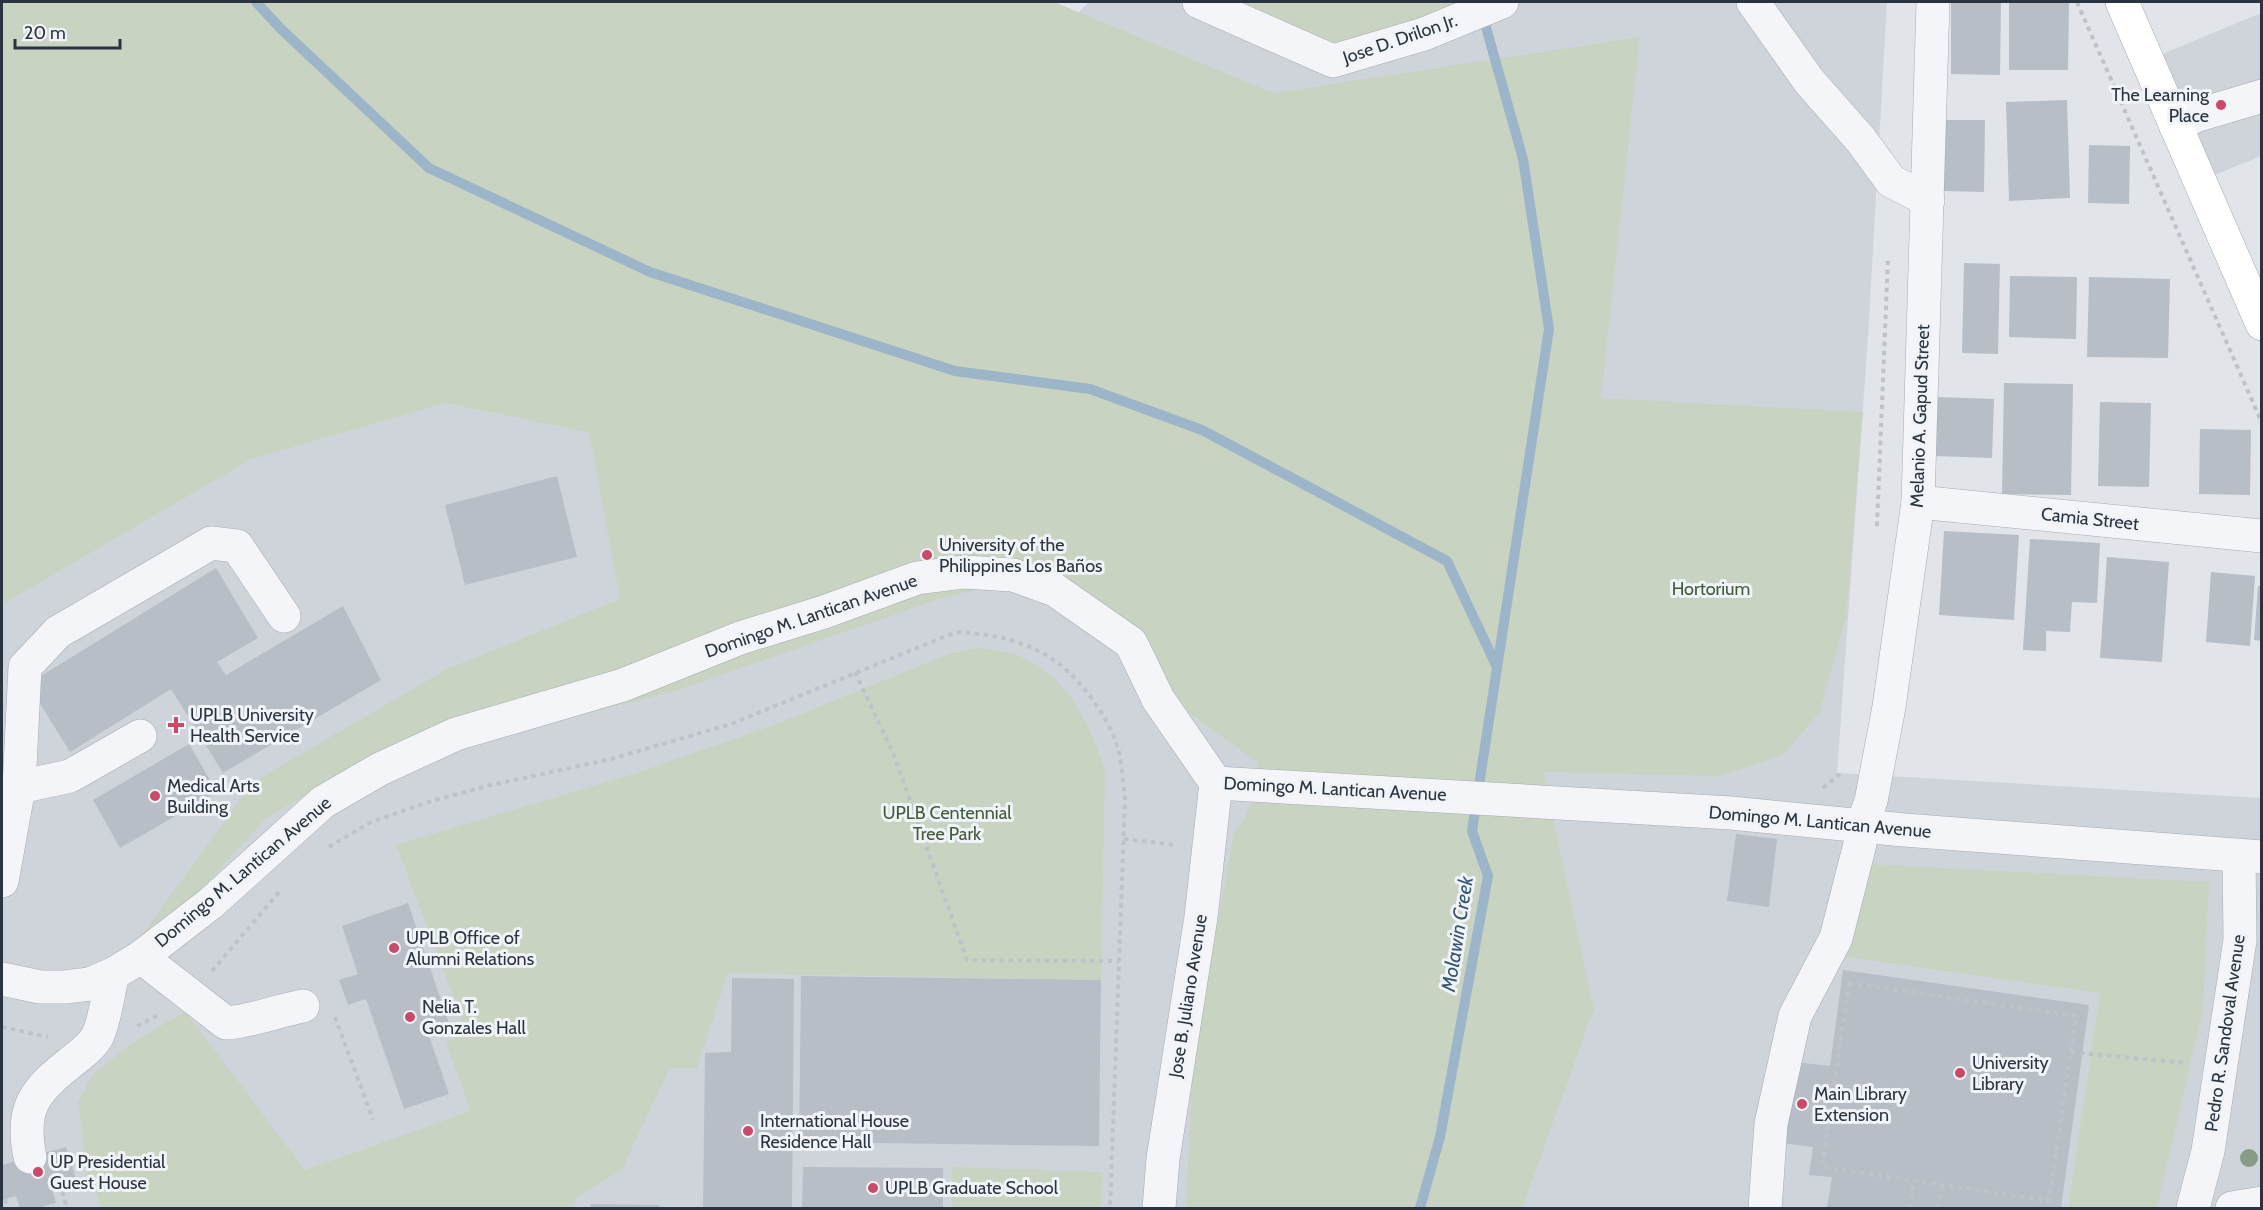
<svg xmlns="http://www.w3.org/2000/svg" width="2263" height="1210" font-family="Cabin,sans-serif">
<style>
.built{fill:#cfd4db}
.green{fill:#c8d3c2}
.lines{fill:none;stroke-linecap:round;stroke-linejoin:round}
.stream{stroke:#9db5c8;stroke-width:10}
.building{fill:#b8bec6}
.minor-casing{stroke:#a6acb3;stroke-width:34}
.major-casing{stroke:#a1aab4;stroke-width:34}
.path{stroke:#bfc3c8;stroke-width:4;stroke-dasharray:4.5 4.5;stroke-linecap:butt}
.minor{stroke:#f4f5f8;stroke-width:33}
.major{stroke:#fff;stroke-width:33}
.tree{fill:#899a87}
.poi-dot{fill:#ca4a67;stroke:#f0f3f7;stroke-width:2}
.labels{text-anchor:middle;stroke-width:6;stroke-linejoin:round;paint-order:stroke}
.street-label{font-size:18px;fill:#2a3440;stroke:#f0f3f7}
.poi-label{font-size:18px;fill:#2a3440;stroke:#f0f3f7;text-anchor:start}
.park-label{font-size:18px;fill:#415c37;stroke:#f0f3f7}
.water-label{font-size:20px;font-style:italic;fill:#355573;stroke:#f0f3f7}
</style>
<rect width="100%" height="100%" fill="#e1e5e9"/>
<!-- built -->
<g class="built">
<path d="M1089,2H1887L1868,337L1837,773L2261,798V1208H2V25L1019,72Z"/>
<path d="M2261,13V156L2210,177L2160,55Z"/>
</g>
<!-- green -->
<g class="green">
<path d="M2,2H1054L1273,93L1640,37L1601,398L1863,412L1846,616L1820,712L1783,755L1720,776L1543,772L1594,1009L1522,1208H1186L1193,1059L1234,833C1252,812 1257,789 1257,762L1181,707L1075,613L1003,583L942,598L672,692L516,731L371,757L265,819L166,929L133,947L253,782L447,669L620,599L589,432L445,403L251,459L3,604Z"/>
<path d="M1232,2H1518L1317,46Z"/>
<path d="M978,648C991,650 1007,651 1019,656C1072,680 1087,720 1105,771L1101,980L728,973L697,1068H670L622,1169L576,1198L573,1208H102L87,1171L78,1102L93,1074L133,1043L185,1011L305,1170L471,1111L446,1042L467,1032L396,845L636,773L774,725L951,653Z"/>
<path d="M1851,863L2209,882L2203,1010L2157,1208H2068L2100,993L1825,954Z"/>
<path d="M952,1167L1103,1172L1101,1208H952Z"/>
</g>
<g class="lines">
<!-- stream -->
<g class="stream">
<path d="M256,2L281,29L429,168L650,272L955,371L1090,389L1202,430L1309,487L1447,561L1496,665"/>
<path d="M1420,1208L1440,1137L1488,876L1472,831L1549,329L1523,159L1482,13"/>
</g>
</g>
<!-- building -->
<g class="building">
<path d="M1951,2H2001L2000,75L1951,74Z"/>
<path d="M2009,2H2069L2068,70H2009Z"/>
<path d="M2067,100L2070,198L2009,201L2006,102Z"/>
<path d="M1942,120H1985L1984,192L1941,191Z"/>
<path d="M2089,145L2130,146L2129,204L2088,203Z"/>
<path d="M1964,263L2000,264L1998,354L1962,353Z"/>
<path d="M2010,276L2077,277L2076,339L2009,337Z"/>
<path d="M2089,277L2170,279L2168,358L2087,357Z"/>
<path d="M2004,383L2073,384L2071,495L2002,494Z"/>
<path d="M1936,397L1994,399L1992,458L1934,456Z"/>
<path d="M2100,402L2151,403L2149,487L2098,486Z"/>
<path d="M2200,429L2251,430L2250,495L2199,494Z"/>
<path d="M557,476L577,557L465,585L445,505Z"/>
<path d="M1944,531L2019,535L2014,620L1939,615Z"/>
<path d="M2030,539L2100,543L2097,603L2072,602L2070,632L2046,631V651L2023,650Z"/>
<path d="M2107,557L2169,562L2162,662L2100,658Z"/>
<path d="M216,568L258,638L217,662L226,675L343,606L381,680L223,773L171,689L70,752L28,684Z"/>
<path d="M2211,572L2255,576L2250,646L2206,642Z"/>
<path d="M2258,586H2262V641L2254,640Z"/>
<path d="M189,744L217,792L120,848L93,800Z"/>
<path d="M1736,834L1777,839L1769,907L1727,901Z"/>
<path d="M408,903L451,1029L429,1036L449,1094L404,1109L366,999L348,1005L339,980L358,974L342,926Z"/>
<path d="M1843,970L2089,1005L2061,1208H1827L1832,1177L1809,1175L1813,1147L1775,1142L1786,1061L1830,1066Z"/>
<path d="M801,976L1101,980L1099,1146L799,1142Z"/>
<path d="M732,978L794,979L792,1208H703L705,1053L731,1052Z"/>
<path d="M66,1147L76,1179L51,1186L56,1203L37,1208H20L16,1196L2,1200V1165Z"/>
<path d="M803,1167L943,1168V1208H802Z"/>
<path d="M591,1204L659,1205V1208H590Z"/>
</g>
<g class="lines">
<defs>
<g id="minor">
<path d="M1199,2L1333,61L1424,34L1502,2"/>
<path d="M1753,2L1809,81L1861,140L1891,181L1928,200"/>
<path d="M2176,127L2195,116L2262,96"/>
<path d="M1918,502L2262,536"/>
<path d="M1216,783L1731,813L1904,830L2262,857"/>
<path d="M19,787L70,776L140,736"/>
<path d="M2,881L19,787L25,667L58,632L211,543L237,546L284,616"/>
<path d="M141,957L226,1023C253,1021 277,1011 303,1006"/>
<path d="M2,979L40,987H65L90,984L113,974L141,957L211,903L323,802L380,769L456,734L623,685L740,638L824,612L917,578L964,572L1013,575L1055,590L1131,643L1158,699L1216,783"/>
<path d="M30,1157C20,1109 34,1091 70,1063C79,1056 91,1047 97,1037C105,1022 108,992 113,974"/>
<path d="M1159,1208L1163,1159L1201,917L1216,783"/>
<path d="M1765,1208L1771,1124L1795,1016L1836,938L1860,844L1862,826L1871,801L1889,707L1918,502L1933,2"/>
<path d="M2193,1208L2208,1151L2240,940L2239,856"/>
<path d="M2232,1208L2262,1203"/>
</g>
<path id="major" d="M2122,2L2262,324"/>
</defs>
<!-- minor casing -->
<use href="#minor" class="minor-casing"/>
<!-- major casing -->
<use href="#major" class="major-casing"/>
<!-- path -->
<g class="path">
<path d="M2077,2L2262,423"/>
<path d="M1877,526L1888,258"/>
<path d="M855,672L893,753L967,960L1119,961"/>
<path d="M1823,788L1840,774"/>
<path d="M1124,839L1176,845"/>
<path d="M329,847L371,822L425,803L487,786L611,759L731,724L956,632C1020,636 1060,651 1097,706C1106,719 1115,736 1119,752C1122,767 1123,783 1125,798L1110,1208"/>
<path d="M212,971L279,892"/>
<path d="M1849,983L2076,1016L2049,1201L1822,1167Z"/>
<path d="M335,1017L373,1120"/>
<path d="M137,1026L160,1014"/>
<path d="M2,1027L48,1037"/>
<path d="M2071,1052L2186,1063"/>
<path d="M60,1183L67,1208"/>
<path d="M5,1199L7,1208"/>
<path d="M1910,1208L1914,1181"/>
<path d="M1937,1208L1943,1185"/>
</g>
<!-- minor -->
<use href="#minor" class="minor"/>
<!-- major -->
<use href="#major" class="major"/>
</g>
<!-- trees -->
<circle class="tree" cx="2249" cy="1158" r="9"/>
<!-- markers -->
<g class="poi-dot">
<circle cx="2221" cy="105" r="6"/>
<circle cx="927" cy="555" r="6"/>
<path d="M173 716h6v6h6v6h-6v6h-6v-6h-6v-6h6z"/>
<circle cx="155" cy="796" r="6"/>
<circle cx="394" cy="948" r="6"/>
<circle cx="410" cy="1017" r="6"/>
<circle cx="1960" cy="1073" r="6"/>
<circle cx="1802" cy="1104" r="6"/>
<circle cx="748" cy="1131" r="6"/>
<circle cx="38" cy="1172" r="6"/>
<circle cx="873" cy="1188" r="6"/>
</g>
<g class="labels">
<!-- street labels -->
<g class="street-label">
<text transform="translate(1400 39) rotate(-19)" y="6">Jose D. Drilon Jr.</text>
<text transform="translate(1920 416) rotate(-88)" y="6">Melanio A. Gapud Street</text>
<text transform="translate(2090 519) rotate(6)" y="6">Camia Street</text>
<text transform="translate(811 616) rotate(-19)" y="6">Domingo M. Lantican Avenue</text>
<text transform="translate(1335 789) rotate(3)" y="6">Domingo M. Lantican Avenue</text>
<text transform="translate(1820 822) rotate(5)" y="6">Domingo M. Lantican Avenue</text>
<text transform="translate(243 872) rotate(-40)" y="6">Domingo M. Lantican Avenue</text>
<text transform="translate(1188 996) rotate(-81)" y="6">Jose B. Juliano Avenue</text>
<text transform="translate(2225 1033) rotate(-82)" y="6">Pedro R. Sandoval Avenue</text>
</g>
<!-- poi labels -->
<g class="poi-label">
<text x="2209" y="101" text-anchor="end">The Learning<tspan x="2209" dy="21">Place</tspan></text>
<text x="939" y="551">University of the<tspan x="939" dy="21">Philippines Los Baños</tspan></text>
<text x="190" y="721">UPLB University<tspan x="190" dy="21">Health Service</tspan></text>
<text x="167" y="792">Medical Arts<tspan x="167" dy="21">Building</tspan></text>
<text x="406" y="944">UPLB Office of<tspan x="406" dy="21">Alumni Relations</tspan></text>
<text x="422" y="1013">Nelia T.<tspan x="422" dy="21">Gonzales Hall</tspan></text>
<text x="1972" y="1069">University<tspan x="1972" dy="21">Library</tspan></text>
<text x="1814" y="1100">Main Library<tspan x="1814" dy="21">Extension</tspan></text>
<text x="760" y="1127">International House<tspan x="760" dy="21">Residence Hall</tspan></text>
<text x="50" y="1168">UP Presidential<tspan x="50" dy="21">Guest House</tspan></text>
<text x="885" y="1194">UPLB Graduate School</text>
</g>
<!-- park labels -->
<g class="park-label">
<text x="1711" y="595">Hortorium</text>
<text x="947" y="819">UPLB Centennial<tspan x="947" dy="21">Tree Park</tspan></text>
</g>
<!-- water labels -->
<g class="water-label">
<text transform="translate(1457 934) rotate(-81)" y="7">Molawin Creek</text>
</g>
</g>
<!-- border -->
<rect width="2263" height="1210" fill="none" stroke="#2a3440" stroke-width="6"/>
<!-- scale -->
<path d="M15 39v9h105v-9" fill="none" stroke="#2a3440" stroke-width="3"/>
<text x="24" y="39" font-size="18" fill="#2a3440" stroke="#f0f3f7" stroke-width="4.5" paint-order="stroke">20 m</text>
</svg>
